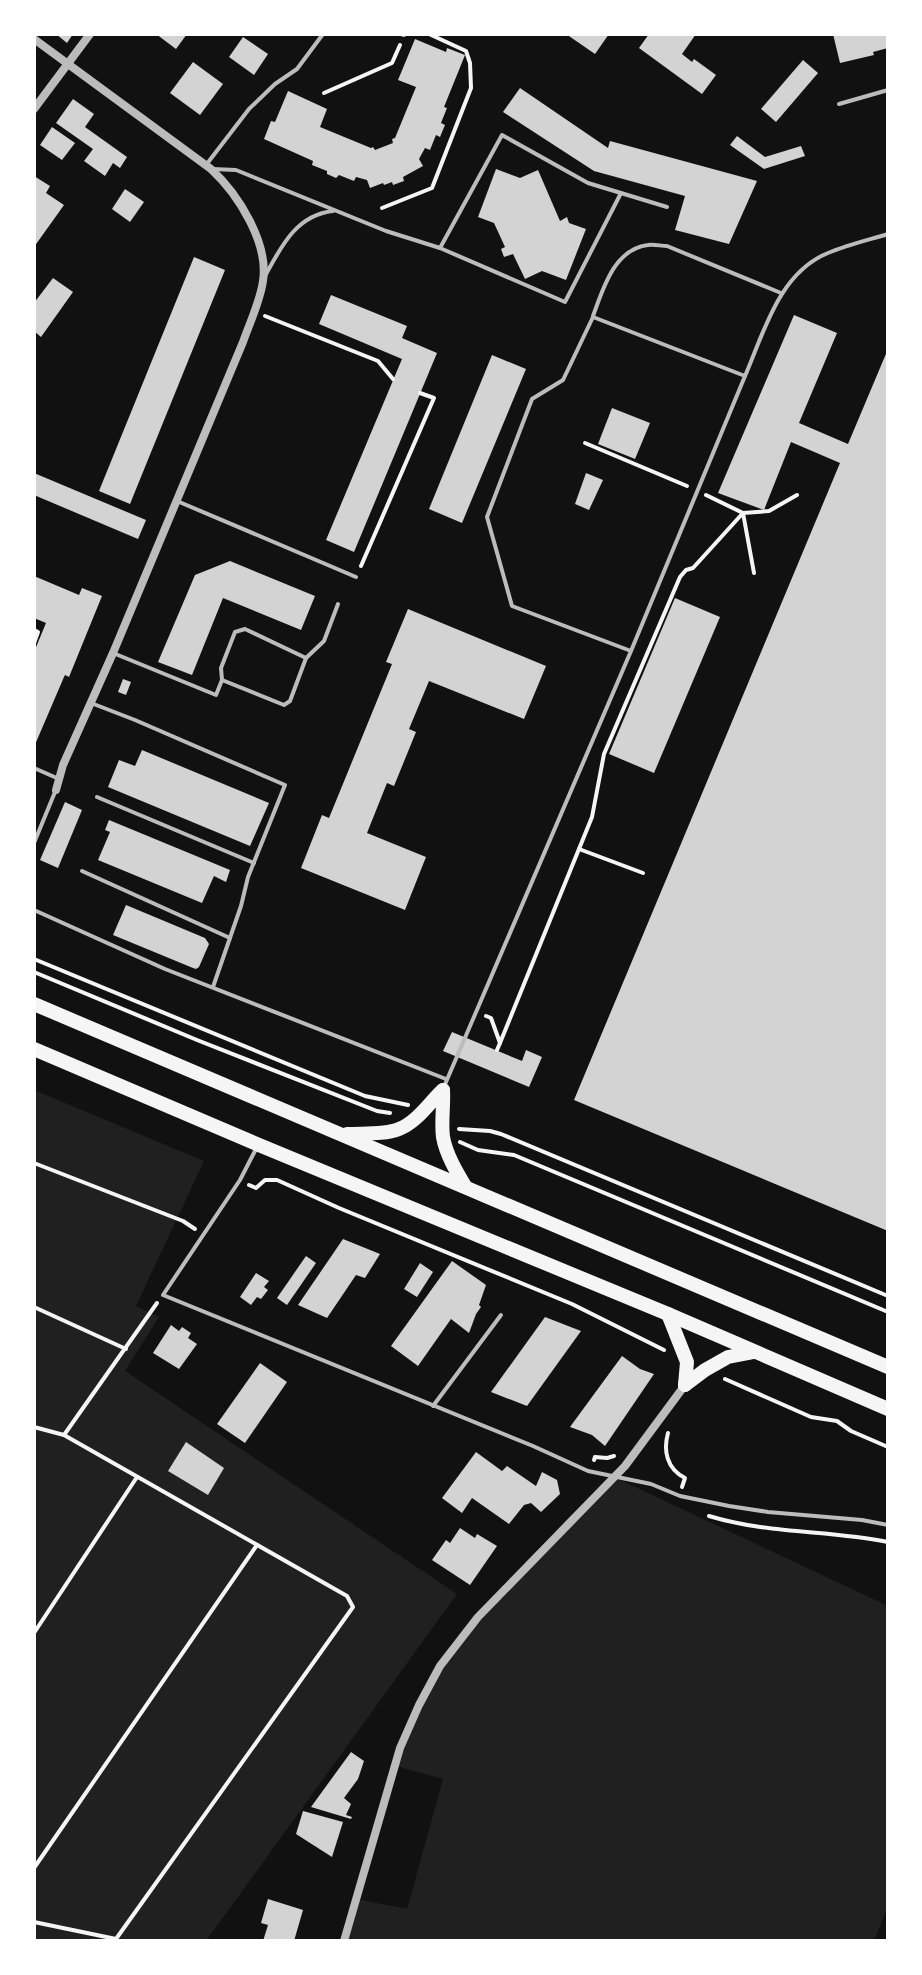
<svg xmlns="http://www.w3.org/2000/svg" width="922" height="1975" font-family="Overpass,sans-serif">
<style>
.green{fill:#202020}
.building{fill:#d3d3d3}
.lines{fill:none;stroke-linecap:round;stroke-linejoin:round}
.path{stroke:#f5f5f5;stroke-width:4}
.service{stroke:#bcbcbc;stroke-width:4}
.minor{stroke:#bcbcbc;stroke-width:8}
.trunk{stroke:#f5f5f5;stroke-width:14}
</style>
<rect width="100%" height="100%" fill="#111"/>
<!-- green -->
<g class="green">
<path d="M34,1090L204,1161L136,1306L159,1317L125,1371L457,1594L206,1941H34Z"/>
<path d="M614,1477L888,1606V1905L874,1941H344L356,1899L407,1909L443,1779L396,1766L401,1749L442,1667L477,1617Z"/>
</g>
<!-- building -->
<g class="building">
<path d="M56,34H73L67,43Z"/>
<path d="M156,34H187L176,49Z"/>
<path d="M566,34H609L595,54Z"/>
<path d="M649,34H696L682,54L692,62L694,59L716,75L702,94L639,48Z"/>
<path d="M833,34H888V48L873,52L874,55L840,63Z"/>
<path d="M243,37L268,54L254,75L229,57Z"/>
<path d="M415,39L446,52L447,48L465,55L444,107L447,108L441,123L445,125L440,137L436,135L430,150L425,148L419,159L423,166L403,177L404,181L393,185L392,182L384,185L383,183L370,188L367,180L356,177L354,181L339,175L336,178L327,174V171L312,165L313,161L264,139L271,121L275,122L288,91L327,109L320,127L371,148L373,147L375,150L393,143L392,139L395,138L416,87L398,80Z"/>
<path d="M803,60L818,73L776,122L761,109Z"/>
<path d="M193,62L223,84L200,115L170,93Z"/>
<path d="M520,88L608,148L610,141L757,181L729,244L675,230L685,196L594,171L503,112Z"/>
<path d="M73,99L94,114L85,127L127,157L120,168L113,163L105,176L84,161L93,149L56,123Z"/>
<path d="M52,127L75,143L62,160L40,145Z"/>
<path d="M737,136L765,157L801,146L805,156L764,169L730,145Z"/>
<path d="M496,169L520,178L538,170L560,221L567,217L569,223L586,229L566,280L542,271L525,279L513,254L504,257L501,249L505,247L494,223L478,217Z"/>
<path d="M34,176L50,186L46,193L64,205L34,247Z"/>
<path d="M125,189L144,202L130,222L112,209Z"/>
<path d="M194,257L225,270L130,504L99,491Z"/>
<path d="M53,278L73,292L41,337L34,331V303Z"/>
<path d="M331,295L407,326L402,338L437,353L354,552L326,540L402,359L319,324Z"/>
<path d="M794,315L837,333L799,423L848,444L888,349V1231L574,1100L840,463L791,442L764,510L718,493Z"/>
<path d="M492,355L526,369L462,523L429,509Z"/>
<path d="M612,408L650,423L635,459L598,444Z"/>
<path d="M34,473L146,520L138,539L34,495Z"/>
<path d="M586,473L603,480L589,510L575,504Z"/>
<path d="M230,561L315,596L301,630L223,598L192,675L158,662L195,575Z"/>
<path d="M34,576L79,595L82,588L102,596L69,677L65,675L64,677L34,747V652L46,623L34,618Z"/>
<path d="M675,598L720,617L654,773L609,754Z"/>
<path d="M408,609L546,666L524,719L429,681L409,729L416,732L394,786L387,783L367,833L426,857L405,910L301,868L322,815L329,818L392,664L386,662Z"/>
<path d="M123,679L131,682L126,695L118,692Z"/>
<path d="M142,750L269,803L250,846L108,787L119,760L135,766Z"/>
<path d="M65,802L82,810L58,868L40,860Z"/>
<path d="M109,820L230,870L226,882L214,876L202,903L98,860L110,832L105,830Z"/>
<path d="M126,905L205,938L209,944L199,967L196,969L193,968L113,935Z"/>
<path d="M452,1032L522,1061L526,1050L542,1057L529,1087L443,1051Z"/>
<path d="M343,1239L380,1254L365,1278L356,1275L327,1318L298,1305Z"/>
<path d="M306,1256L316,1263L287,1305L277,1298Z"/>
<path d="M452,1261L486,1285L479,1305L481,1307L476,1314L469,1333L451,1319L418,1366L391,1346Z"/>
<path d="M420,1263L433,1272L417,1297L404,1289Z"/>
<path d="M256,1273L269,1281L264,1287L268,1290L261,1299L257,1297L251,1305L240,1297Z"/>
<path d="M545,1317L581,1331L527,1406L491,1392Z"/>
<path d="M171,1325L179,1331L182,1327L191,1333L188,1338L197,1344L179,1369L153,1353Z"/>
<path d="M622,1356L640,1369L654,1374L605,1446L592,1435L570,1427Z"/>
<path d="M260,1363L287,1382L245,1443L217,1424Z"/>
<path d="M186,1442L224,1468L208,1495L168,1471Z"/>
<path d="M476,1452L502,1471L507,1466L536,1486L542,1472L557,1480L560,1494L541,1512L531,1503L524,1505L509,1524L472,1498L462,1513L442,1498Z"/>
<path d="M460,1528L475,1538L477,1534L497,1546L470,1585L432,1560L446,1540L450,1543Z"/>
<path d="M351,1752L364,1761L358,1779L344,1798L351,1804L346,1815L352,1817L351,1819L311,1807Z"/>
<path d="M303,1811L343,1822L332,1857L296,1834Z"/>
<path d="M268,1899L303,1910L294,1941H263L268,1925L261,1923Z"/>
</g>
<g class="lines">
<!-- path -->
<g class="path">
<path d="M324,93L392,63L400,45"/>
<path d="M382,208L432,188L471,88L470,63L466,51L429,34"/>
<path d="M265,316L378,361L393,379"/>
<path d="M585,443L687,486"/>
<path d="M706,495L743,513L754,573"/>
<path d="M361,566L434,398L420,393"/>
<path d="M34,630L38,632L34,643"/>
<path d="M579,849L643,873"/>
<path d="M34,959L365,1096L408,1105"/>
<path d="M34,972L197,1040L377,1111L390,1113"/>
<path d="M486,1016L491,1018L500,1043L497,1050"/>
<path d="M500,1043L592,817L604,754L680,577L686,570L693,568L743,513L769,511L797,495"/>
<path d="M459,1129L490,1131L501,1134L888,1296"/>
<path d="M460,1142L478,1150L514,1155L888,1312"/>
<path d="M34,1163L183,1221L195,1229"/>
<path d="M249,1185L256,1188L265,1180H277L339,1208L572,1304L664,1350"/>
<path d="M34,1307L126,1349"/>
<path d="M725,1379L811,1417L837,1421L851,1431L888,1447"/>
<path d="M34,1427L64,1435L347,1596L353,1607L116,1939L34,1922"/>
<path d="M668,1433C663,1451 667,1469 685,1478L682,1487"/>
<path d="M64,1435L157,1303"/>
<path d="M594,1460L595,1457L607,1458L614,1456"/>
<path d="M709,1516C767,1534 829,1530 888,1542"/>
<path d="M34,1633L137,1477"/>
<path d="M34,1868L257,1545"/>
</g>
<!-- service -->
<g class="service">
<path d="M401,34L404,35"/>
<path d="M839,104L888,90"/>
<path d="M206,165L249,109L275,84L297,69L323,34"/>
<path d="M212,169L236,170L386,231L440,248L565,302L621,193"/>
<path d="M440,248L502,135L588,183L667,207"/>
<path d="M265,276C281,247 296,215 333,211"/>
<path d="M593,316C603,289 614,249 648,245C654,244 661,246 667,246L781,293"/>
<path d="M745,376C764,332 779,273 828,253C847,245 868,240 888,234"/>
<path d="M177,501L356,577"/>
<path d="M113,653L216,695L222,680L284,705L290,701L306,658L324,641L338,604"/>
<path d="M222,680L221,668L235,632L245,629L306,658"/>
<path d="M91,703L135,720L285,785L248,877L241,906L213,987"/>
<path d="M34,768L59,779"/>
<path d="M97,797L254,863"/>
<path d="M34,843L55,792"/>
<path d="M82,871L230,938"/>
<path d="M34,910L165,969L446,1079"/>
<path d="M443,1089L631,651L745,376L593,317L563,380L532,399L487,517L512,606L631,651"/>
<path d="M257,1147L240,1180L163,1295L533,1446L588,1471L651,1484L680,1496L729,1506L768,1512L862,1520L888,1525"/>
<path d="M433,1406L501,1315"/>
</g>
<!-- minor -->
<g class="minor">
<path d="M34,39L211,169C238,194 269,243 263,281C260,302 250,322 243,342L113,653L63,765L56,790"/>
<path d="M34,109L90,34"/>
<path d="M344,1941L400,1748L419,1705L440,1666L478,1617L625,1466L685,1385"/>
</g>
<!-- trunk -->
<g class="trunk">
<path d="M34,1004L888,1367"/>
<path d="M34,1049L259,1145L668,1314L888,1409"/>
<path d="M443,1090C444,1105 441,1121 443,1137C446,1154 456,1171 465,1186"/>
<path d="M347,1134C363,1133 384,1135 399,1129C417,1122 429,1103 443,1090"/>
<path d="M668,1314L687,1362L685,1385"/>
<path d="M685,1385L705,1370L728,1357L754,1352"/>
</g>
</g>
<!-- border -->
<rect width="922" height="1975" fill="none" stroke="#ffffff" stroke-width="72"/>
</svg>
